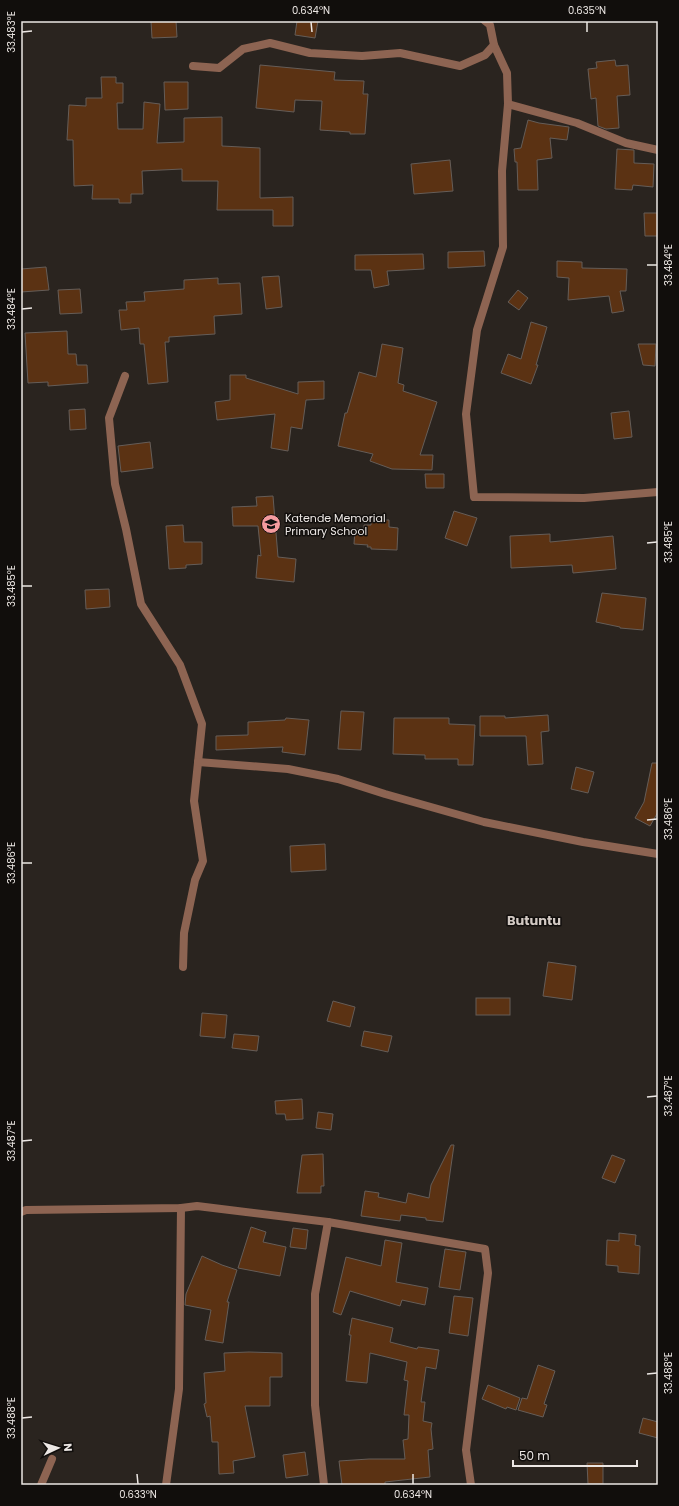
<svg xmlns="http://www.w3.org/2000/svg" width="679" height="1506" font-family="Poppins,sans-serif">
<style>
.building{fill:#5b3213;stroke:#655d58}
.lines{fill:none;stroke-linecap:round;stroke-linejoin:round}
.minor{stroke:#8d6452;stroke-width:8}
.ticks{fill:none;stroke:#ece7e4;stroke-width:1.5}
.labels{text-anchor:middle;stroke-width:3;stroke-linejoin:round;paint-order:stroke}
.poi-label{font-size:11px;fill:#ece7e4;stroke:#110e0c;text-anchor:start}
.quarter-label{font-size:13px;font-weight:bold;fill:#d2c9c3;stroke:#110e0c}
.neatline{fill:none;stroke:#ece7e4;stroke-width:1.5}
.ticks-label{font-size:10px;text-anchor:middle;fill:#ece7e4}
</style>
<rect width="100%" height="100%" fill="#2a241f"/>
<!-- building -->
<g class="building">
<path d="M151,21H176L177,37L152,38Z"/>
<path d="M297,21H318L315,38L295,35Z"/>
<path d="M615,60L616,66L628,65L630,95L617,96L619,128L606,129L598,126L596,98L591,99L588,69L597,68L596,62Z"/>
<path d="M260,65L335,72L334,80L364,81L363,94H368L365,134H350V132L320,130L322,101L295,100L294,112L256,108Z"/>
<path d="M101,77H116V83H123V103H117L118,129H143L144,102L160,104L157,143L184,142V118L222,117V146L260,148V198L293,197V226H273V210H217L218,181H182V169L142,171L143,194H131V203H119V199H92L93,185L74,186L73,140H67L69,105L86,106V98H102Z"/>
<path d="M164,82H188V109L165,110Z"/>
<path d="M528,120L539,123L569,127L567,140L550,138L552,158L537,160L538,190H518L517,162H515L514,149L521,148Z"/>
<path d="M617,149L634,150V163L654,164L653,187L633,185L632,190L615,189Z"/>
<path d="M450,160L453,191L414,194L411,164Z"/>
<path d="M644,213H658V236H645Z"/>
<path d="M484,251L485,266L448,268V252Z"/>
<path d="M423,254L424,269L387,271L389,285L374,288L371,270H355V255Z"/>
<path d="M557,261L582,262V268L627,269L626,291H620L624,311L612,313L609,296L568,300L569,278L557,277Z"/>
<path d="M46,267L49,290L21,292V269Z"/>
<path d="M279,276L282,307L266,309L262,277Z"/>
<path d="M218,278V284L240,283L242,314L214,316L215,334L169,337V342H165L168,382L148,384L144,344H140L139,328L121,330L119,310H127L126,302L145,301L144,292L184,289V280Z"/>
<path d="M80,289L82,313L60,314L58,290Z"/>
<path d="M518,290L528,298L519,310L508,302Z"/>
<path d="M531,322L547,327L536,365H538L531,384L501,373L508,354L521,359Z"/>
<path d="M67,331L68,354H76L77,365H87L88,383L48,386V382L28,383L25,333Z"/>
<path d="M382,344L403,348L398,383L404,385L403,391L437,402L420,455H433L432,470L392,469L370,461L373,454L338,446L345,413H347L359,372L376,377Z"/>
<path d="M638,344H656L655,366L643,365Z"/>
<path d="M230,375H246V378L298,394V382L324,381V399L306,400L302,429L291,427L288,451L271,448L275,414L217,420L215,402L230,400Z"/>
<path d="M85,409L86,429L70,430L69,410Z"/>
<path d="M629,411L632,437L614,439L611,413Z"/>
<path d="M150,442L153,468L121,472L118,446Z"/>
<path d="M425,474H444V488H426Z"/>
<path d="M273,496L278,557L296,559L294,582L256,578L258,555L261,556L258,526H233L232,507L257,506L256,497Z"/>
<path d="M454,511L477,518L467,546L445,538Z"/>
<path d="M371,520H389V527L398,528L397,550L371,549V547H367L368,545L354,544L355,529H364V525H371Z"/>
<path d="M183,525L184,542H202V564L186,565V568L169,569L166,526Z"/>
<path d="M550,534V542L613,536L616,569L573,573L572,565L511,568L510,536Z"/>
<path d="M109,589L110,607L86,609L85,590Z"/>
<path d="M602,593L646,598L643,630L620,628V627L596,622Z"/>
<path d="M341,711L364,712L361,750L338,749Z"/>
<path d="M548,715L549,731L541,732L543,764L528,765L526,736H480V716H505V718Z"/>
<path d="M286,718L309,720L305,755L282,752L283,747L216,750V736L248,735V722L285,720Z"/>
<path d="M394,718H449V724L475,725L473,765H458V759H425V755L393,754Z"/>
<path d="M652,763H658V812L650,826L635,818L644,802Z"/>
<path d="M576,767L594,772L588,793L571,789Z"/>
<path d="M325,844L326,870L291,872L290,846Z"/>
<path d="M548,962L576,966L572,1000L543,996Z"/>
<rect x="476" y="998" width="34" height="17"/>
<path d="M333,1001L355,1007L350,1027L327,1021Z"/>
<path d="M202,1013L227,1015L225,1038L200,1036Z"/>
<path d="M364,1031L392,1036L388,1052L361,1046Z"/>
<path d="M234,1034L259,1036L257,1051L232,1048Z"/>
<path d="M302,1099L303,1119L286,1120L285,1114H276L275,1101Z"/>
<path d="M318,1112L333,1114L331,1130L316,1128Z"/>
<path d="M451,1145H454L443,1222L426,1220V1218L401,1215L400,1221L361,1216L365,1191L379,1193L378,1197L406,1203L408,1193L429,1198L431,1185Z"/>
<path d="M323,1154L324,1186H321V1193H297L302,1155Z"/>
<path d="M612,1155L625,1160L615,1183L602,1178Z"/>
<path d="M251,1227L266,1232L263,1242L286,1247L280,1276L238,1268Z"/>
<path d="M293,1228L308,1230L306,1249L290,1247Z"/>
<path d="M619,1233L636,1235L635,1245L640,1246L639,1274L618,1272V1266L606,1265L607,1240L619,1241Z"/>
<path d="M385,1240L402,1243L396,1282L428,1288L425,1305L402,1300L400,1306L350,1291L341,1315L333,1312L346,1257L381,1266Z"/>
<path d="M445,1249L466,1252L460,1290L439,1287Z"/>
<path d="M202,1256L222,1265L237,1270L227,1302H229L223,1343L205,1340L211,1310L185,1305L186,1294Z"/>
<path d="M454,1296L473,1298L468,1336L449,1333Z"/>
<path d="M352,1318L393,1328L390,1342L417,1349L418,1347L439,1350L436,1369L426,1367L421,1402H425L423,1421L432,1423L431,1429L433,1449L428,1450L430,1477L385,1482V1485H342L339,1461L369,1459H405L403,1440L408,1439L409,1415H404L408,1381L404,1380L407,1362L370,1353L367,1383L346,1381L351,1335H349Z"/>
<path d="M249,1352L282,1353V1377H270V1406H245L255,1457L233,1461L234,1473L219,1474L218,1442H212L210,1416L207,1417L204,1404L206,1403L204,1373L225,1371L224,1353Z"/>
<path d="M538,1365L555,1371L544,1404L547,1405L543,1417L518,1410L522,1398L527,1399Z"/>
<path d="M488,1385L520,1398L516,1410L507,1407L506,1409L482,1399Z"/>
<path d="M643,1418L658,1422V1438L639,1433Z"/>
<path d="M305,1452L308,1475L286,1478L283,1455Z"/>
<path d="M587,1463H603V1484H588Z"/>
</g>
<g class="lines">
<!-- minor -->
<g class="minor">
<path d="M494,45L507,73L508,104L502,171L503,247L477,330L466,414L474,497L584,498L658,492"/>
<path d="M193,66L219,68L243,49L270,43L310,53L362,56L400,53L460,66L485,55L494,45L490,25L485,21"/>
<path d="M508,104L577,123L626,143L658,150"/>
<path d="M125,376L109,418L115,484L126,529L141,604L180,665L202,724L194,801L203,861L195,880L184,933L183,967"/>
<path d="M198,762L288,769L338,779L385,794L484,822L583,842L658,854"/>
<path d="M21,1212L26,1210L181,1208L197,1206L328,1222L485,1249L488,1273L466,1450L471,1485"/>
<path d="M41,1485L52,1459"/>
<path d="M166,1485L179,1389L181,1208"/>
<path d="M324,1485L315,1405V1294L328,1222"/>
</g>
</g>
<!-- ticks -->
<path class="ticks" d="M311,22L312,32M587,22V32M22,32L32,31M647,265H657M22,309L32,308M647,543L657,542M22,586H32M647,820L657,819M22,863H32M647,1097L657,1096M22,1141L32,1140M647,1374L657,1373M22,1418L32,1417M137,1474L138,1484M413,1474V1484"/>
<!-- icons -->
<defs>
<symbol id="school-disc" viewBox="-11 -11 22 22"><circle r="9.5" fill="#f49b9f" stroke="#110e0c"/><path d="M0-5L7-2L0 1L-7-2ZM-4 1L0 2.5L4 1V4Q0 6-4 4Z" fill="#111"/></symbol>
</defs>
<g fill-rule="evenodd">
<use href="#school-disc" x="260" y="513" width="22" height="22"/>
</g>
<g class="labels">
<!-- poi labels -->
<g class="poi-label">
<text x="285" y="522">Katende Memorial<tspan x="285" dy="13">Primary School</tspan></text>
</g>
<!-- quarter labels -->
<g class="quarter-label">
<text x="534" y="925">Butuntu</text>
</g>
</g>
<!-- border -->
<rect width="679" height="1506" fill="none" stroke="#110e0c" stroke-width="44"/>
<!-- north arrow -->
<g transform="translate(58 1448) rotate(86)" stroke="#110e0c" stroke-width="3" paint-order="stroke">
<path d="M0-3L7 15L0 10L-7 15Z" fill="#ece7e4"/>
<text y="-6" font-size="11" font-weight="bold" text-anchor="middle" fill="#ece7e4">N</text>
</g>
<!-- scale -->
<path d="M513 1460v6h124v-6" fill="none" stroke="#ece7e4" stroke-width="2"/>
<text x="519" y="1460" font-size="12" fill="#ece7e4" stroke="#110e0c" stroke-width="3" paint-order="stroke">50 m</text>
<rect x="22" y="22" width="635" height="1462" class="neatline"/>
<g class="ticks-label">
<text x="311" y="14">0.634°N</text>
<text x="587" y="14">0.635°N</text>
<text transform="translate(11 32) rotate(-90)" y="4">33.483°E</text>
<text transform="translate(668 265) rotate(-90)" y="4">33.484°E</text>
<text transform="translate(11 309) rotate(-90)" y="4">33.484°E</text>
<text transform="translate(668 542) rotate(-90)" y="4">33.485°E</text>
<text transform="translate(11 586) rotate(-90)" y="4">33.485°E</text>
<text transform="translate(668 819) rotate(-90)" y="4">33.486°E</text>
<text transform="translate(11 863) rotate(-90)" y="4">33.486°E</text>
<text transform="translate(668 1096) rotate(-90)" y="4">33.487°E</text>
<text transform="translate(11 1141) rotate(-90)" y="4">33.487°E</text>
<text transform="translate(668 1373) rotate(-90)" y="4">33.488°E</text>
<text transform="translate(11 1418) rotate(-90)" y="4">33.488°E</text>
<text x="138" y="1498">0.633°N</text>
<text x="413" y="1498">0.634°N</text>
</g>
</svg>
